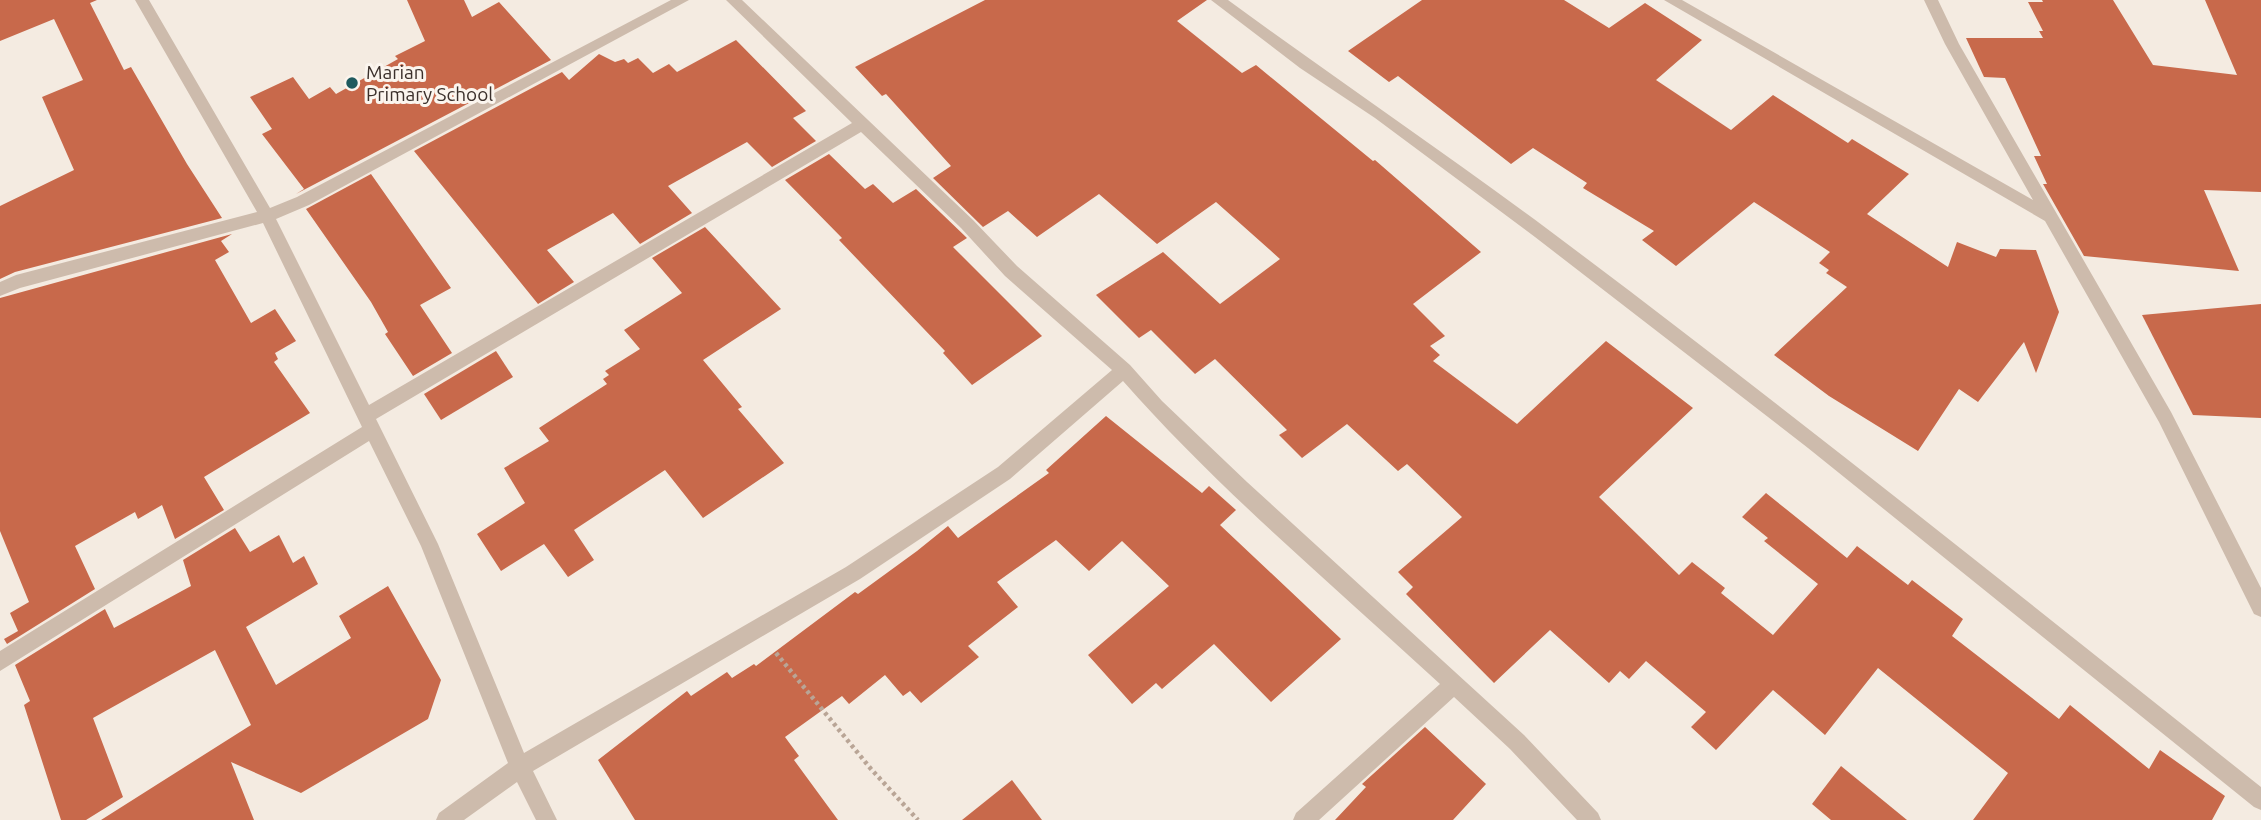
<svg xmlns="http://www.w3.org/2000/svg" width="2261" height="820" font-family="Ubuntu,sans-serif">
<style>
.building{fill:#c8694b}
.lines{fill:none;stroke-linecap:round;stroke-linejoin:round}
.path{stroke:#b9a596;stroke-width:4.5;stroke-dasharray:3.5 3.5;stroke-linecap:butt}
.minor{fill:#cdbbac;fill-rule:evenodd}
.poi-dot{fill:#1f5a5e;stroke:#fbf5ee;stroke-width:2.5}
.labels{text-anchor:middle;stroke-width:6;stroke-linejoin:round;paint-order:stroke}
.poi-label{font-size:19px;fill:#3b302b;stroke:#fbf5ee;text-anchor:start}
</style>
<rect width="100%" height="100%" fill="#f4ebe1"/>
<!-- building -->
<g class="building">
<path d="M0,0H97L90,3L124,70L131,67L187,164L222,218L15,272L0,279V206L74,170L42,97L83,80L54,19L0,41Z"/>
<path d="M407,0H464L472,17L499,2L551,60L296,194L304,189L262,134L272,129L250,97L293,77L309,99L330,87L336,94L398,59L395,56L425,41Z"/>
<path d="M985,0H1207L1177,21L1242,73L1256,65L1373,161L1375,160L1481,252L1413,304L1445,336L1430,346L1440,355L1433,361L1517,424L1606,341L1693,408L1599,497L1679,575L1692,562L1725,588L1721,593L1773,635L1818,584L1764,541L1768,538L1742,517L1766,493L1847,558L1857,546L1908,585L1912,580L1963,619L1952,636L2059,719L2070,705L2149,769L2160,750L2225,796L2212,820H1973L2008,773L1878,668L1825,735L1773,690L1716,750L1691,727L1706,712L1646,661L1629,679L1620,671L1609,683L1550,630L1494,683L1406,594L1413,587L1398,572L1462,517L1407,464L1398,471L1347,424L1302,458L1279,435L1287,430L1215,359L1195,374L1151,330L1139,338L1096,295L1163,252L1220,304L1280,259L1216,202L1157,244L1099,194L1037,237L1008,211L983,227L933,178L951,166L886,94L882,96L855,67Z"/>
<path d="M1422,0H1564L1609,28L1645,3L1702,40L1656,80L1731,130L1773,95L1848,143L1852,139L1909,174L1867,214L1948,267L1957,242L1996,257L2000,249L2036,250L2059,312L2036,373L2024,342L1978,402L1959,389L1918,451L1829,396L1774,355L1847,287L1826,273L1829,270L1819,263L1830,252L1754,202L1676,266L1642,240L1654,231L1583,188L1587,183L1533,148L1511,164L1398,76L1389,82L1348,51Z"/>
<path d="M2042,0H2113L2153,65L2237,75L2205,0H2261V192L2204,190L2239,271L2084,256L2043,184H2047L2034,156H2041L2005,78L1984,77L1966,38H2043L2039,31H2043L2028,2H2043Z"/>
<path d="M736,40L806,111L793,118L816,141L772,167L747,142L668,186L692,213L640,244L613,213L547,250L574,282L538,304L414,151L562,72L569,80L599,54L615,62L624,59L628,63L638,58L653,73L669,64L677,72Z"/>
<path d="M829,154L865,189L873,184L893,203L916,189L967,238L953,247L1042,336L972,385L943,353L945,351L839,240L842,238L785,180Z"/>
<path d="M371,174L451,288L420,305L452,353L413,376L385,334L388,332L371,302L306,209Z"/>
<path d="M705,227L781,309L703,360L742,407L738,409L784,463L703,518L665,470L574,530L594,560L568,577L544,544L501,571L477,534L525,503L504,468L549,441L539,428L607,384L603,379L609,375L605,371L640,349L624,330L682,293L652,258Z"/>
<path d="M232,234L221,241L229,252L215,260L251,323L275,309L296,341L275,353L278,359L274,362L310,413L204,477L224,510L175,539L162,505L138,519L135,512L75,546L95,589L7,644L4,639L18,631L10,613L29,602L0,531V298Z"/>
<path d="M2261,304V418L2193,415L2142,315Z"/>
<path d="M496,351L513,377L441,420L424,394Z"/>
<path d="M1106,416L1202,493L1209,486L1236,510L1220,525L1341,639L1271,702L1214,644L1162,689L1156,683L1132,704L1088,655L1169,586L1122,541L1089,571L1056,540L997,582L1018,607L968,646L979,657L921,703L910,691L903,696L885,675L849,704L842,696L785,737L799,756L794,760L838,820H635L598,760L687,691L691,696L727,672L732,678L754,664L756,666L855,592L858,594L917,551L948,526L958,538L1049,473L1046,470Z"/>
<path d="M235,528L250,552L279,535L293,563L304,556L318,584L246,627L276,685L351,638L339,616L388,586L441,680L428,719L301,793L231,762L254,820H101L251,725L215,650L93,718L123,797L86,820H61L24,705L30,701L15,665L105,609L114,628L191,586L183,560Z"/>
<path d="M1425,727L1486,784L1453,820H1335L1366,787L1362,784Z"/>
<path d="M1841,766L1907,820H1831L1812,804Z"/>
<path d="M1012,780L1042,820H962Z"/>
</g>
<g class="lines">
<!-- path -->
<path class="path" d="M776,653L871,769L918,820"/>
<!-- minor -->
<g class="minor">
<path d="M135,0H149L270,208L297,197L671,0H689L309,205L276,219L369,405L852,123L726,0H742L973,220L1017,266L1130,365L1162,401L1247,482L1524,735L1598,813L1601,820H1577L1510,749L1454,697L1319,820H1293L1296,813L1440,684C1333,585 1219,490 1123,381L1010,479L860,579L533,771L557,820H536L517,782L464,820H436L439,813L508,763L421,546L369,441L0,671V651L362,427L263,223L20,288L0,296V282L16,275L257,212ZM861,132L961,228L1005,276L1112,370L998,467L846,567L524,753L438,544L376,419Z"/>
<path d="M1211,0H1228C1333,77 1441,150 1546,228C1788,409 2024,599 2261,787V810L2254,807L1808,448L1535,237L1375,118L1300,68Z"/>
<path d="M1664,0H1682L2033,200L1945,44L1924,0H1938L1959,44L2171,412L2261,588V617L2254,614L2159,422L2045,221Z"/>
</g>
</g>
<!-- markers -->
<circle class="poi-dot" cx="352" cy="83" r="7"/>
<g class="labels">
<!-- poi labels -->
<g class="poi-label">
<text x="366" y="79">Marian<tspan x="366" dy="22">Primary School</tspan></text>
</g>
</g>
</svg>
